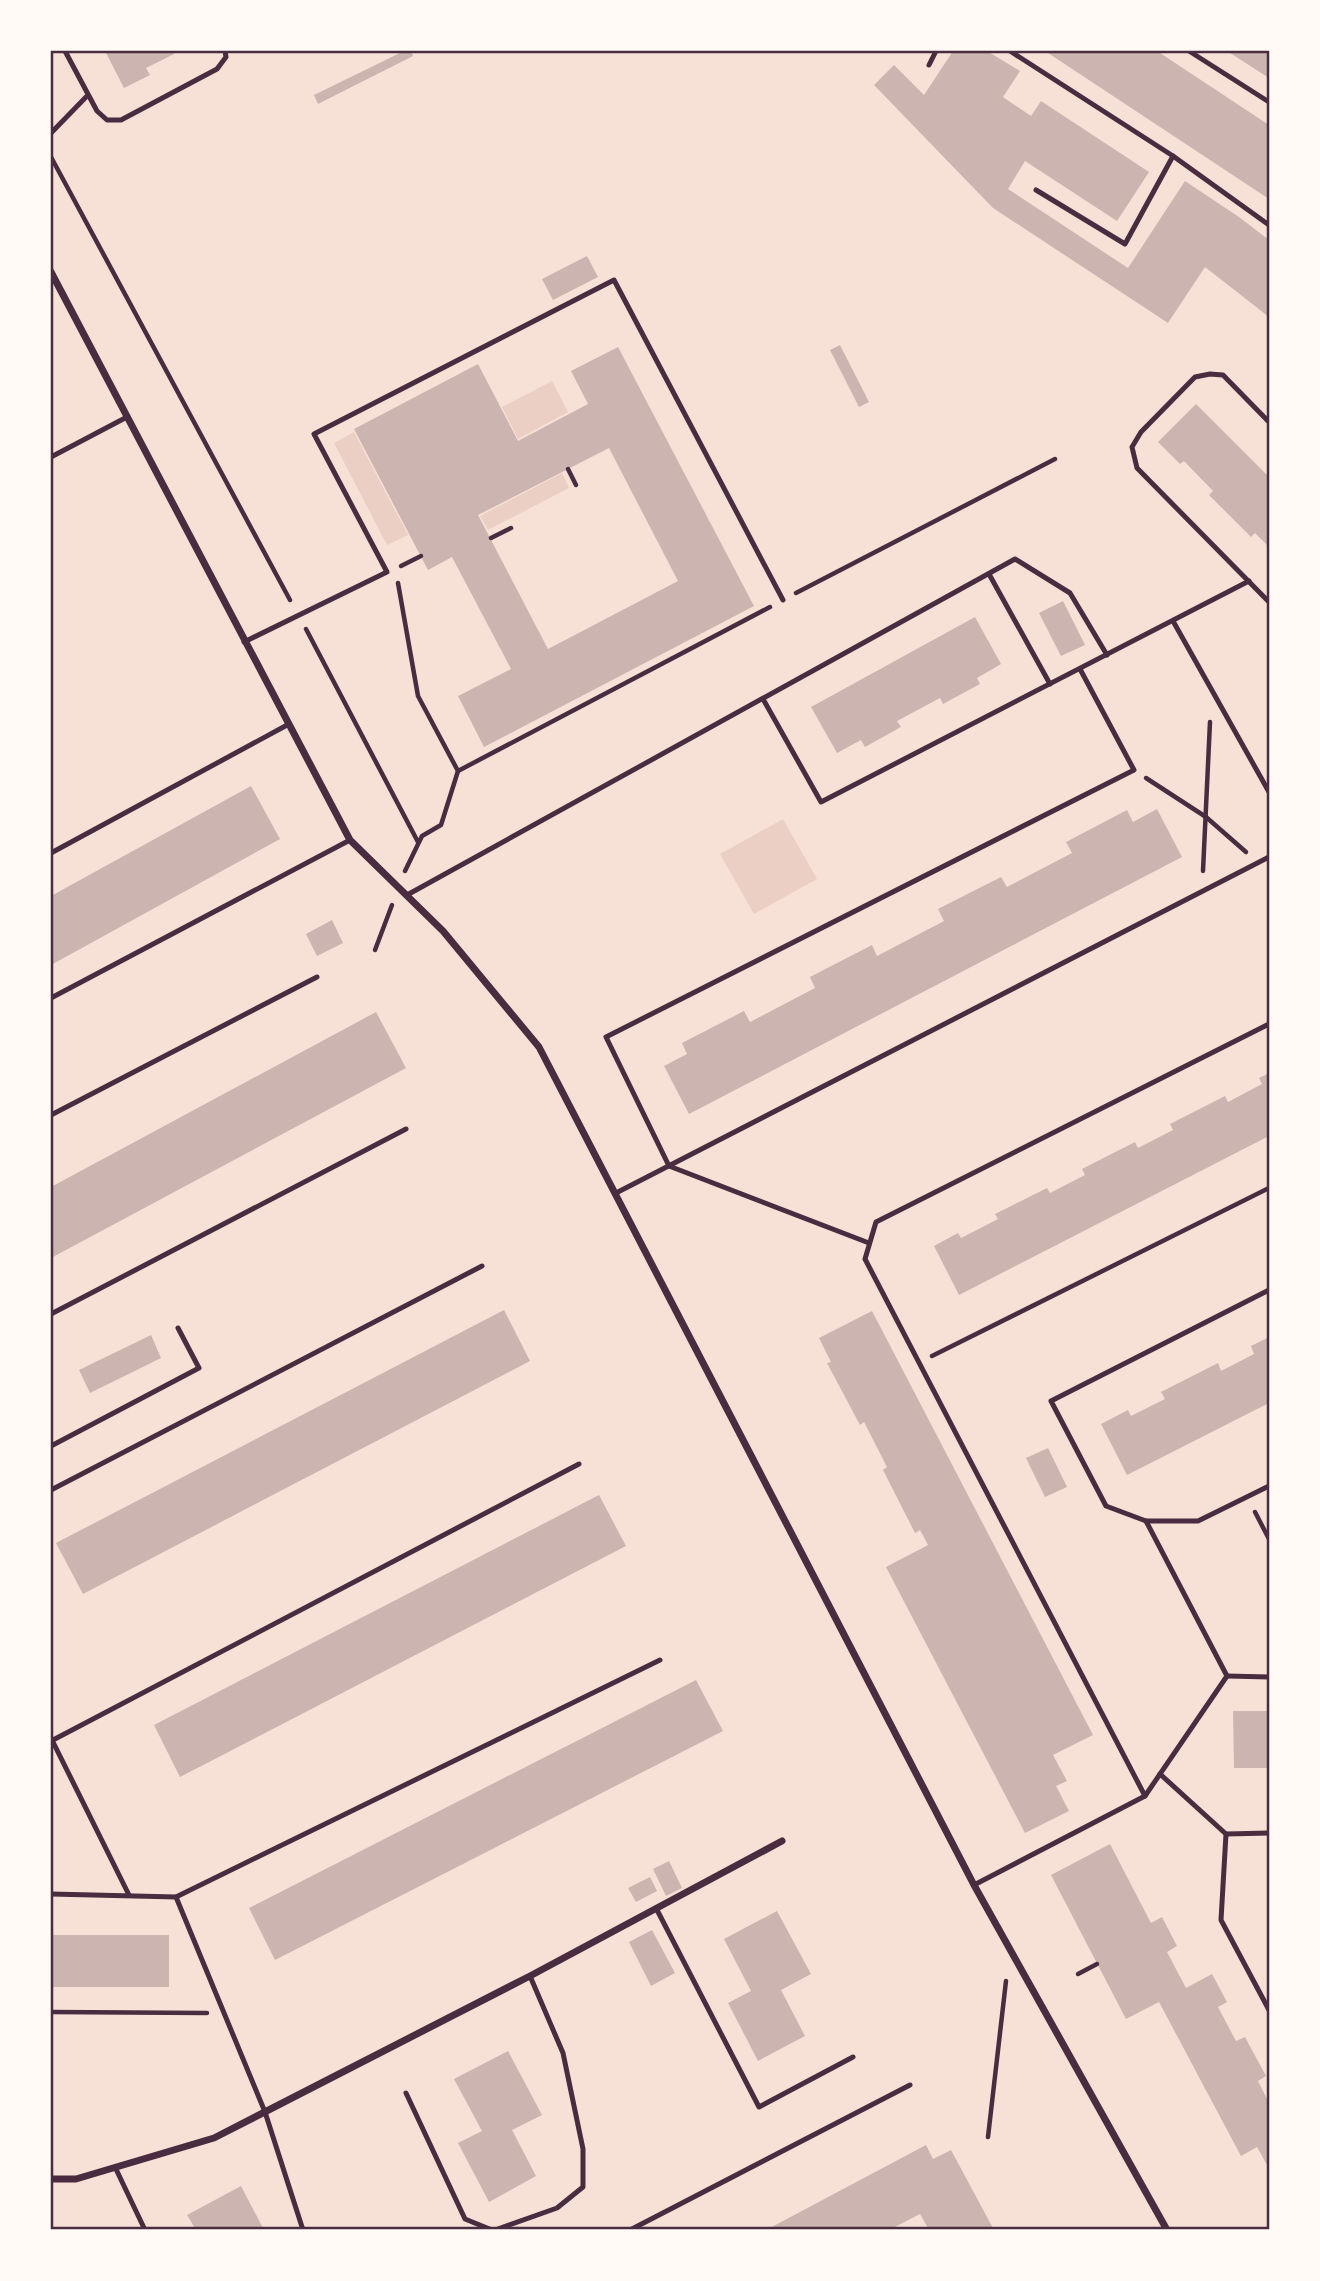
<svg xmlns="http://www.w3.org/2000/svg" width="1320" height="2281" font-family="'Nunito Sans',sans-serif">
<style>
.green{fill:#ebcfc5}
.building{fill:#ccb4b1;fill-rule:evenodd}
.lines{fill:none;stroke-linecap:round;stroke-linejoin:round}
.path{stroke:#4a2c40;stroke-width:4.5}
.service{stroke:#4a2c40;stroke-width:5}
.minor{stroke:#4a2c40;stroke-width:7}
.neatline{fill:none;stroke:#4a2c40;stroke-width:2.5}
</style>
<rect width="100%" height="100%" fill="#f7e1d7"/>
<!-- green -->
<g class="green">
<path d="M552,381L568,412L518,439L502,407Z"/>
<path d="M354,432L408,535L387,545L334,443Z"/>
<path d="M562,473L569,488L488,530L480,516Z"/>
<path d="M783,819L817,879L754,914L720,854Z"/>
</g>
<!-- building -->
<g class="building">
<path d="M105,51H172L174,54L146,68L150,75L124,88Z"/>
<path d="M404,51H411L413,56L318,104L314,95Z"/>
<path d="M953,51H987L1020,71L1003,97L1031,116L1041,101L1149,172L1117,221L1025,161L1008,189L1128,268L1185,181L1239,217L1269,240V317L1205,267L1168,323L993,208L874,85L894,65L924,95Z"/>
<path d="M1045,51H1157L1269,125V199Z"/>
<path d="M1227,51H1269V78Z"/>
<path d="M587,256L598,277L553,300L542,279Z"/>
<path d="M840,345L869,402L859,407L830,350Z"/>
<path d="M618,347L754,606L484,747L458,696L511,669L452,557L428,570L354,429L478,364L518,441L588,404L571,371ZM609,448L678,581L548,649L478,515Z"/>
<path d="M1196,404L1269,477V547L1255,533L1251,537L1209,495L1213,491L1184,461L1180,464L1158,442Z"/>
<path d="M1063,601L1085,645L1061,656L1039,613Z"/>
<path d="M975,617L1001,664L977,678L980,684L943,704L940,698L897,721L901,727L865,747L861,740L837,753L811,707Z"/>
<path d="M251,786L280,839L51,965V896Z"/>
<path d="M1157,809L1182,857L689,1114L664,1066L687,1054L682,1043L744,1011L750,1022L815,988L810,977L872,945L877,956L944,921L938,909L1001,877L1007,887L1072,853L1066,842L1127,810L1133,822Z"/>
<path d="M332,920L343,943L317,956L306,934Z"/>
<path d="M376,1012L406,1068L51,1258V1187Z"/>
<path d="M1269,1073V1136L959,1295L934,1246L958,1233L961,1238L998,1219L995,1214L1047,1188L1050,1193L1085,1175L1082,1169L1135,1142L1138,1148L1173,1130L1170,1124L1225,1096L1228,1102L1262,1084L1259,1078Z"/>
<path d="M504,1310L530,1361L83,1594L56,1543Z"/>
<path d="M872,1311L1093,1735L1053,1755L1067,1781L1056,1786L1069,1811L1025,1833L886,1567L928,1545L920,1530L915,1533L883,1470L887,1467L864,1422L860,1425L827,1363L831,1362L819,1338Z"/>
<path d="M151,1335L161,1358L90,1393L79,1370Z"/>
<path d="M1269,1337V1403L1127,1475L1101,1424L1128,1410L1131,1416L1165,1399L1161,1392L1218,1363L1221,1371L1254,1354L1251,1346Z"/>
<path d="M1048,1448L1067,1487L1045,1497L1026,1458Z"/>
<path d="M599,1495L626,1546L180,1777L154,1725Z"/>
<path d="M696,1680L723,1731L275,1960L249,1908Z"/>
<path d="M1233,1711H1269V1768H1234Z"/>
<path d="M1110,1844L1151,1923L1162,1917L1177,1946L1167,1952L1186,1988L1212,1974L1227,2002L1218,2007L1236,2041L1245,2037L1266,2076L1258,2081L1269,2103V2163L1267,2165L1257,2147L1241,2156L1159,2002L1126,2019L1051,1875Z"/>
<path d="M669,1861L682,1888L666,1896L653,1869Z"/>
<path d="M650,1877L657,1891L636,1902L628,1888Z"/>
<path d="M777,1911L811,1974L781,1990L805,2036L758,2061L728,2003L751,1991L724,1939Z"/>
<path d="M652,1930L675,1973L651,1986L629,1942Z"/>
<rect x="51" y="1935" width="118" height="52"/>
<path d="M508,2051L542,2115L512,2130L536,2176L489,2202L458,2143L482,2131L454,2079Z"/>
<path d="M926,2145L933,2159L951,2150L994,2230H929L920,2214L889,2230H766Z"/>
<path d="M241,2186L264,2230H196L187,2215Z"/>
</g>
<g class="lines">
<!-- path -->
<g class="path">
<path d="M51,157L290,600"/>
<path d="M568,469L576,485"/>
<path d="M491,538L511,528"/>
<path d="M401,566L421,556"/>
<path d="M398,583L418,696L458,771L441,825L422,836L405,871"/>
<path d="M796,593L1055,459"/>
<path d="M306,629L418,842"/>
<path d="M458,771L770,607"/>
<path d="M1146,778L1206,817L1246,852"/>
<path d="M1203,871L1210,722"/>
<path d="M375,950L392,905"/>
<path d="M932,1356L1269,1188"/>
<path d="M1255,1512L1269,1539"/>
<path d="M1078,1974L1097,1964"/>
<path d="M51,2012L207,2013"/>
<path d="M988,2137L1006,1981"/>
</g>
<!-- service -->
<g class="service">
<path d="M65,51L97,111L107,120H121L217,69L226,57L225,51"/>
<path d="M1010,51L1173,156L1269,225"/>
<path d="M1189,51L1269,102"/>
<path d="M929,65L936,51"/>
<path d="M51,133L88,95"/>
<path d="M1036,190L1125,244L1173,156"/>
<path d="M1269,422L1223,375L1210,374L1195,377L1141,432L1132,447L1137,468L1269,602"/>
<path d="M51,457L127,417"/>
<path d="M989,574L1050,684"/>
<path d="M1173,621L1269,792"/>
<path d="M244,642L387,572L314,434L614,280L783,600"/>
<path d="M763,699L821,802L1249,581"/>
<path d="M51,853L289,724"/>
<path d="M407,895L1015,559L1070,593L1107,655"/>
<path d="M51,998L350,840"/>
<path d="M51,1115L317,977"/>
<path d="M616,1193L1269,857"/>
<path d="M869,1243L669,1166L606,1037L1134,770L1080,669"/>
<path d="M1269,1290L1051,1401L1106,1506L1146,1521H1198L1269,1486"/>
<path d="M51,1314L406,1129"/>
<path d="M51,1446L199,1368L178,1328"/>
<path d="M51,1490L482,1266"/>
<path d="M1227,1676L1269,1677"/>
<path d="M51,1738L129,1895"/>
<path d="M53,1740L579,1464"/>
<path d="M1160,1774L1226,1834L1269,1833"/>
<path d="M1145,1796L865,1259L876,1222L1269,1024"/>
<path d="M1226,1834L1221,1920L1269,2010"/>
<path d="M974,1885L1145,1796L1227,1676L1146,1521"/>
<path d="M51,1894L176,1897L660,1660"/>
<path d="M176,1897L265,2112L303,2230"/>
<path d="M656,1908L759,2107L853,2057"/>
<path d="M406,2093L465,2219L492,2230"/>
<path d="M115,2167L145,2230"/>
<path d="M495,2230L557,2208L583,2187V2149L563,2053L530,1976"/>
<path d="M630,2230L910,2085"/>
</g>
<!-- minor -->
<g class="minor">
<path d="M51,272L350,840L443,931L539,1047L974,1885L1167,2230"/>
<path d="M51,2179H76L214,2138L530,1976L782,1841"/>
</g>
</g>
<!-- border -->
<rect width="1320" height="2281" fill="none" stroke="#fffaf5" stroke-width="105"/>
<rect x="52" y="52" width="1216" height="2176" class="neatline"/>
</svg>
